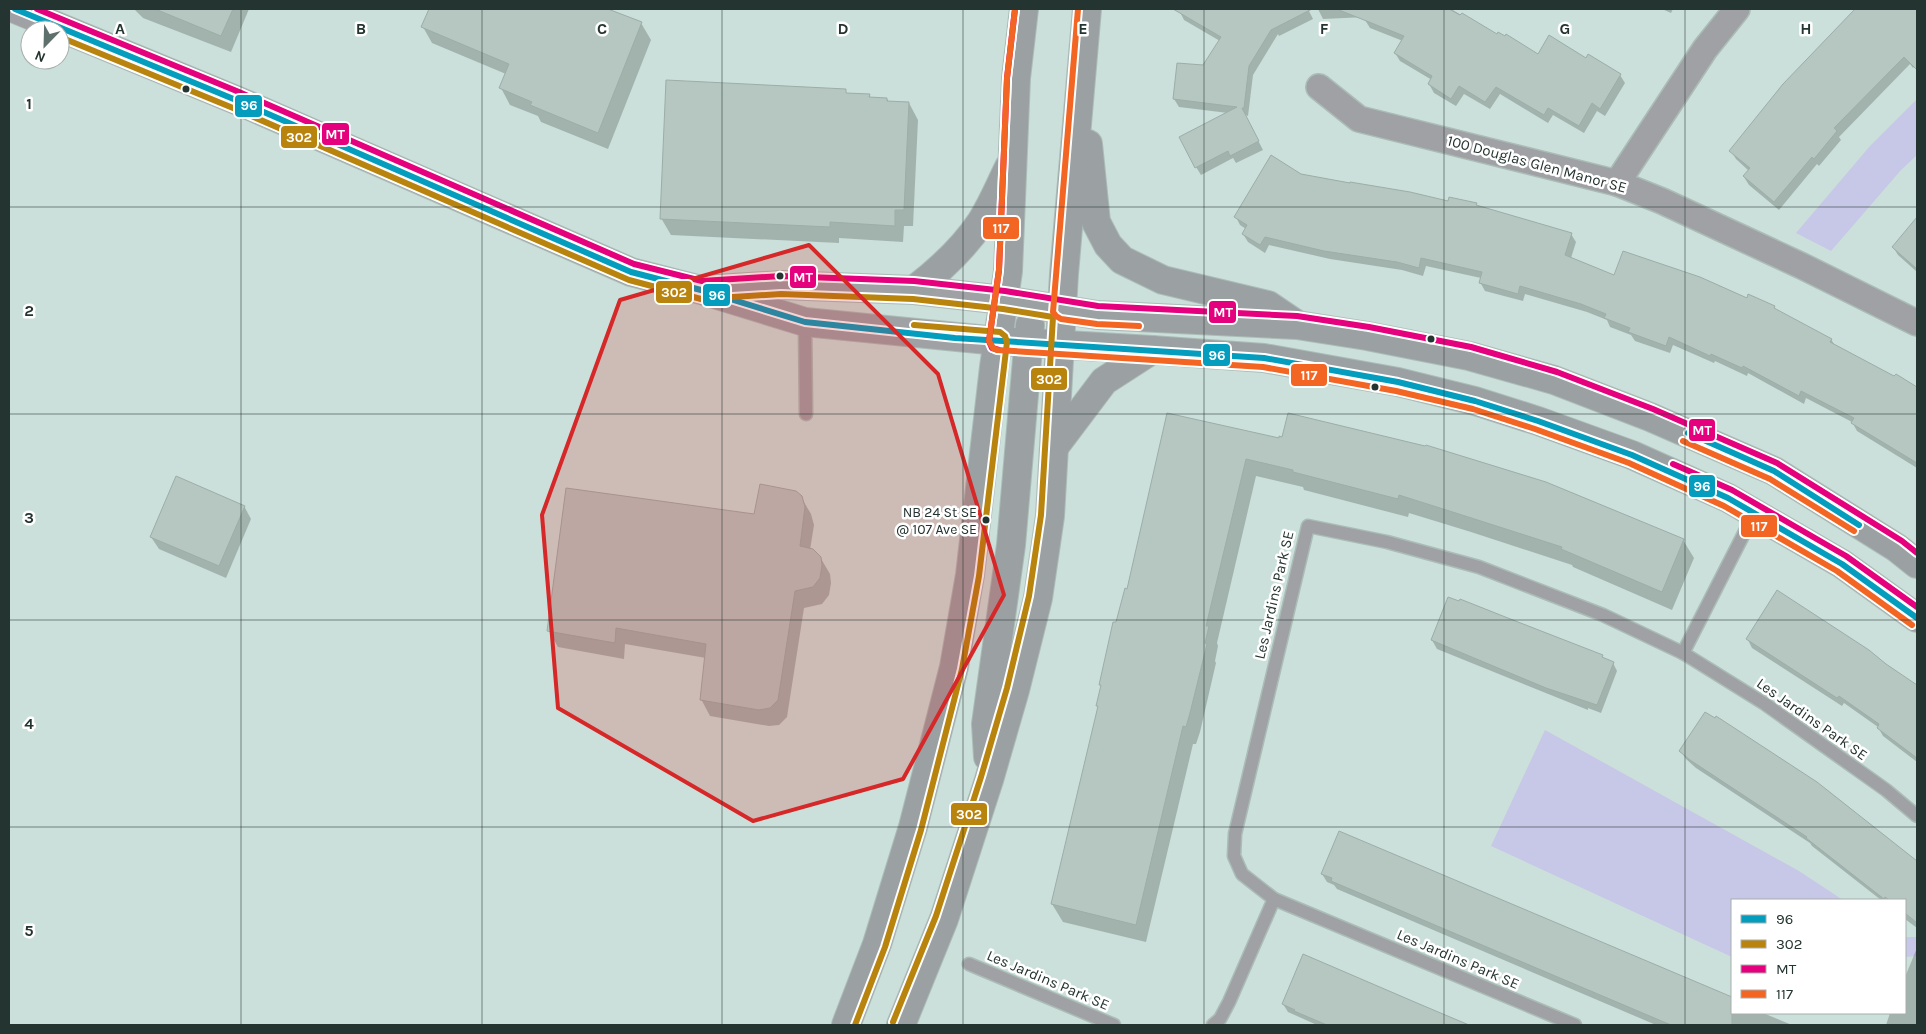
<svg xmlns="http://www.w3.org/2000/svg" width="1926" height="1034" font-family="Karla,sans-serif">
<style>
.green{fill:#c7c7e7}
.shadow{fill:#0003}
.building{fill:#b6c7c2;stroke:#9dada8}
.lines{fill:none;stroke-linecap:round;stroke-linejoin:round}
.service-casing{stroke:#abbcb7;stroke-width:15}
.minor-casing{stroke:#abbcb7;stroke-width:28}
.tertiary-casing{stroke:#abbcb7;stroke-width:30}
.secondary-casing{stroke:#abbcb7;stroke-width:30}
.service{stroke:#9fa1a4;stroke-width:12}
.minor{stroke:#9fa1a4;stroke-width:25}
.tertiary{stroke:#9fa1a4;stroke-width:28}
.secondary{stroke:#9ba0a3;stroke-width:28}
.bus-1-casing{stroke:#fff;stroke-width:10}
.bus-2-casing{stroke:#fff;stroke-width:10}
.bus-3-casing{stroke:#fff;stroke-width:10}
.bus-4-casing{stroke:#fff;stroke-width:10}
.bus-1{stroke:#049dbe;stroke-width:6}
.bus-2{stroke:#b8840e;stroke-width:6}
.bus-3{stroke:#e5007d;stroke-width:6}
.bus-4{stroke:#f26522;stroke-width:6}
.marked{fill:#d62828;fill-opacity:0.2;stroke:#d62828;stroke-width:4;stroke-linejoin:round}
.grid{fill:none;stroke:#243430;stroke-width:1;stroke-opacity:0.55}
.bus-dot{fill:#243430;stroke:#fff;stroke-width:2}
.labels{text-anchor:middle;stroke-width:5;stroke-linejoin:round;paint-order:stroke}
.bus-label{font-size:14px;fill:#243430;stroke:#fff;text-anchor:end}
.street-label{font-size:15px;fill:#243430;stroke:#fff}
.grid-label{font-size:16px;text-anchor:middle;font-weight:bold;fill:#243430;stroke:#fff;stroke-width:5;stroke-linejoin:round;paint-order:stroke}
.line-badge{stroke:#fff;stroke-width:2}
.badge-label{font-size:14px;text-anchor:middle;font-weight:bold;fill:#fff}
</style>
<rect width="100%" height="100%" fill="#cbe0da"/>
<!-- green -->
<g class="green">
<path d="M1917,99V155L1901,170L1831,251L1796,233L1870,146Z"/>
<path d="M1545,730L1799,871L1843,900H1732V957L1491,846Z"/>
<path d="M1905,937H1917V956L1905,957Z"/>
</g>
<!-- shadow -->
<g class="shadow">
<path d="M134,9H249L231,52L143,18Z"/>
<path d="M430,9H605L641,23L651,40L608,149L541,122L538,116L510,105L501,88L506,74L432,43L423,27Z"/>
<path d="M1181,9H1244L1273,26L1264,9H1308L1313,19L1279,36L1278,34L1253,75L1248,116L1245,115L1263,150L1236,163L1233,158L1201,175L1196,167L1228,113L1179,107L1174,99L1203,67L1220,41L1184,20L1180,12Z"/>
<path d="M1318,9H1451L1497,36L1538,56L1586,60L1620,75L1625,83L1605,116L1597,111L1584,133L1553,115L1548,123L1500,94L1490,109L1464,94L1456,106L1434,93L1429,84L1432,80L1400,61L1395,53L1403,41L1370,28L1365,20L1366,17L1323,19Z"/>
<path d="M1662,9H1673L1671,13Z"/>
<path d="M1858,9H1917V63L1913,68L1910,64L1839,137L1841,140L1819,166L1817,164L1779,210L1749,185L1744,177L1749,171L1736,159L1731,151L1832,34Z"/>
<path d="M845,90L847,94L869,95L871,98L887,99L889,102L909,103L918,120L913,226H904L903,242L839,238V243L671,235L661,218Z"/>
<path d="M1300,175L1449,203L1476,204L1478,207L1571,234L1576,242L1571,258L1615,276L1747,300L1774,307L1776,310L1831,339L1835,346L1895,378L1896,375L1917,388V468L1857,431L1852,422L1806,398L1804,404L1748,373L1747,376L1715,361L1714,363L1673,345L1670,353L1635,341L1631,335L1610,327L1607,320L1587,312L1525,294L1523,301L1485,291L1480,282L1481,278L1426,266L1423,276L1402,270L1330,259L1269,245L1265,253L1248,242L1243,234L1246,229L1240,225L1236,217Z"/>
<path d="M1917,219V272L1898,255L1893,247Z"/>
<path d="M1167,414L1683,540L1694,558L1672,610L1573,567L1572,565L1471,532L1409,513L1408,517L1304,490L1303,487L1256,476L1217,643L1218,646L1215,661L1216,663L1200,732L1196,744H1193L1146,942L1063,922L1052,904L1098,708L1102,688L1100,685L1128,590Z"/>
<path d="M801,497L811,514L814,525L810,550L820,557L830,574L831,583L829,595L822,604L804,608L787,717L779,725L769,726L710,716L701,699L706,658L625,644L624,659L558,647L549,631L755,515Z"/>
<path d="M244,506L251,519L226,578L159,549L151,537Z"/>
<path d="M1432,640L1602,656L1603,659L1613,663L1617,671L1601,713L1588,708V710L1437,649Z"/>
<path d="M1748,640L1868,651L1917,687V762L1883,736L1878,727L1844,703L1842,706L1752,648Z"/>
<path d="M1715,720L1816,783L1917,862V928L1905,919V900H1881L1812,846L1810,843L1696,768L1686,759L1681,751Z"/>
<path d="M1340,833L1732,1000V1013H1763L1792,1025H1656L1337,889L1334,885L1327,882L1322,874Z"/>
<path d="M1917,948V1025H1886L1890,1013H1905V977Z"/>
<path d="M1304,956L1466,1025H1317L1288,1012L1283,1004Z"/>
</g>
<!-- building -->
<g class="building">
<path d="M155,9H233L221,36Z"/>
<path d="M429,9H608L642,22L598,133L530,105L532,102L499,88L509,64L421,27Z"/>
<path d="M1173,9H1312L1271,30L1249,66L1244,108H1242L1259,141L1230,156L1228,151L1195,168L1179,137L1237,107L1173,99L1177,63L1203,65L1221,37Z"/>
<path d="M1340,9H1449L1460,15L1462,13L1497,34L1498,32L1505,36L1506,34L1538,54L1549,35L1586,58L1588,54L1621,74L1600,109L1592,103L1579,126L1548,108L1544,115L1496,87L1485,102L1459,86L1451,99L1428,84L1432,76L1394,53L1404,36L1339,10Z"/>
<path d="M1855,9H1917V70L1904,57L1834,128L1837,131L1814,159L1812,157L1774,202L1743,176L1750,168L1729,151L1783,84Z"/>
<path d="M666,80L846,89V93L870,94L869,97L887,98V101L909,102L904,210H895V226L830,222V227L660,219Z"/>
<path d="M1271,155L1301,174L1350,183V182L1410,192L1448,201L1449,197L1477,203L1476,205L1572,233L1565,255L1614,275L1623,251L1700,277L1747,298L1748,294L1775,306L1774,308L1832,339L1830,342L1894,376L1896,374L1917,387V463L1851,423L1854,418L1801,391L1799,396L1743,366L1742,368L1711,354L1710,356L1669,337L1666,346L1628,332L1630,328L1604,318L1606,314L1581,304L1520,286L1518,294L1479,283L1482,272L1421,258L1419,268L1397,262L1324,251L1265,237L1260,245L1242,234L1247,225L1234,217Z"/>
<path d="M1917,217V269L1892,247Z"/>
<path d="M1167,413L1279,438V436L1282,437L1288,413L1425,446L1426,445L1546,482L1684,539L1662,592L1561,549L1562,547L1459,514L1399,495L1398,499L1293,472V470L1246,459L1206,626H1209L1205,643L1207,644L1190,713L1186,727L1183,726L1136,925L1051,904L1098,706H1096L1101,685H1099L1113,622H1116L1125,588L1127,589Z"/>
<path d="M176,476L245,506L219,566L150,537Z"/>
<path d="M760,484L796,491L802,496L805,507L800,546L813,549L821,557L822,565L820,578L813,587L795,591L778,700L770,708L759,710L700,700L706,644L616,628L615,643L547,631L566,488L754,514Z"/>
<path d="M1777,590L1869,650L1886,664L1917,685V758L1877,728L1879,724L1839,696L1837,698L1746,639Z"/>
<path d="M1448,597L1459,601L1460,599L1518,622L1603,655L1602,657L1614,662L1597,705L1546,688L1431,640Z"/>
<path d="M1705,712L1715,718L1716,716L1817,782L1917,861V923L1905,913V900H1889L1885,897L1884,899L1806,838L1807,837L1690,760L1679,751Z"/>
<path d="M1339,831L1732,997V1025H1671L1331,881L1332,878L1321,874Z"/>
<path d="M1303,954L1417,1003L1469,1025H1327L1294,1011L1295,1010L1282,1004Z"/>
</g>
<g class="lines">
<defs>
<g id="service">
<path d="M805,322L806,414"/>
<path d="M1683,653L1755,512"/>
<path d="M969,964L1114,1025"/>
<path d="M1213,1025L1220,1019L1229,1002L1274,899"/>
<path d="M1575,1025L1274,899L1242,874L1234,856L1235,834L1308,526L1387,542L1479,567L1603,615L1683,653L1765,704L1886,790L1917,816"/>
</g>
<g id="minor">
<path d="M1319,87L1359,119L1617,183L1662,201L1802,266L1917,323"/>
<path d="M1617,183L1705,49L1737,9"/>
</g>
<g id="tertiary">
<path d="M15,9L236,100L631,272L701,290L805,322L998,341"/>
<path d="M716,289L781,285L914,290L1004,300"/>
</g>
<g id="secondary">
<path d="M1088,144L1096,222L1108,245L1122,260L1163,280L1268,305L1296,324"/>
<path d="M914,290C940,270 963,249 981,222C992,205 1000,185 1009,167"/>
<path d="M1004,300L1097,315L1297,325L1367,336L1469,356L1554,380L1650,417L1774,471L1897,548L1917,564"/>
<path d="M998,341L1152,350L1264,358L1398,382L1475,401L1538,421L1632,455L1728,498L1842,564L1917,618"/>
<path d="M1055,446L1104,381L1152,350"/>
<path d="M988,757L986,724L1011,545L1030,325"/>
<path d="M846,1025L877,944L913,827L954,667L970,575L994,367L1008,271L1016,78L1024,9"/>
<path d="M901,1025L944,919L989,780L1015,690L1038,598L1050,516L1064,274L1087,9"/>
</g>
</defs>
<!-- service casing -->
<use href="#service" class="service-casing"/>
<!-- minor casing -->
<use href="#minor" class="minor-casing"/>
<!-- tertiary casing -->
<use href="#tertiary" class="tertiary-casing"/>
<!-- secondary casing -->
<use href="#secondary" class="secondary-casing"/>
<!-- service -->
<use href="#service" class="service"/>
<!-- minor -->
<use href="#minor" class="minor"/>
<!-- tertiary -->
<use href="#tertiary" class="tertiary"/>
<!-- secondary -->
<use href="#secondary" class="secondary"/>
<defs>
<g id="bus-1">
<path d="M15,9L236,100L631,272L701,290L805,322L955,338L1264,358L1398,382L1475,401L1538,421L1632,455L1728,498L1842,564L1917,618"/>
<path d="M1688,433L1774,471L1859,525"/>
</g>
<g id="bus-2">
<path d="M60,37L233,108L629,280L701,299L781,294L913,299L1003,309L1053,317L1041,515L1029,596L1007,688L981,777L936,916L893,1022"/>
<path d="M855,1025L885,947L921,830L962,669L979,576L1007,342L1005,336L1000,332L914,325"/>
</g>
<g id="bus-3">
<path d="M37,9L239,92L634,264L702,281L781,276L914,281L1005,291L1098,306L1297,316L1369,327L1471,347L1557,372L1653,409L1777,463L1902,541L1917,553"/>
<path d="M999,350L992,348L989,341L999,270L1007,78L1015,9"/>
<path d="M1673,464L1732,490L1846,556L1917,607"/>
</g>
<g id="bus-4">
<path d="M1015,9L1007,78L999,270L989,341L993,348L997,350L1263,367L1396,391L1473,409L1535,429L1629,463L1724,506L1837,571L1912,625"/>
<path d="M1078,9L1053,312L1056,316L1061,319L1097,324L1139,326"/>
<path d="M1683,441L1770,479L1854,531"/>
</g>
</defs>
<!-- bus-1 casing -->
<use href="#bus-1" class="bus-1-casing"/>
<!-- bus-2 casing -->
<use href="#bus-2" class="bus-2-casing"/>
<!-- bus-3 casing -->
<use href="#bus-3" class="bus-3-casing"/>
<!-- bus-4 casing -->
<use href="#bus-4" class="bus-4-casing"/>
<!-- bus-1 -->
<use href="#bus-1" class="bus-1"/>
<!-- bus-2 -->
<use href="#bus-2" class="bus-2"/>
<!-- bus-3 -->
<use href="#bus-3" class="bus-3"/>
<!-- bus-4 -->
<use href="#bus-4" class="bus-4"/>
</g>
<!-- marked area -->
<path class="marked" d="M809,245L938,374L1004,595L903,779L753,821L558,708L542,515L620,300Z"/>
<!-- grid -->
<path class="grid" d="M241,9V1025M482,9V1025M722,9V1025M963,9V1025M1204,9V1025M1444,9V1025M1685,9V1025M9,207H1917M9,414H1917M9,620H1917M9,827H1917"/>
<!-- markers -->
<g class="bus-dot">
<circle cx="186" cy="89" r="4.5"/>
<circle cx="780" cy="276" r="4.5"/>
<circle cx="1431" cy="339" r="4.5"/>
<circle cx="1375" cy="387" r="4.5"/>
<circle cx="986" cy="520" r="4.5"/>
</g>
<g class="labels">
<!-- bus labels -->
<g class="bus-label">
<text x="977" y="517">NB 24 St SE<tspan x="977" dy="17">@ 107 Ave SE</tspan></text>
</g>
<!-- street labels -->
<g class="street-label">
<text transform="translate(1537 164) rotate(15)" y="5">100 Douglas Glen Manor SE</text>
<text transform="translate(1274 595) rotate(-77)" y="5">Les Jardins Park SE</text>
<text transform="translate(1812 719) rotate(35)" y="5">Les Jardins Park SE</text>
<text transform="translate(1458 959) rotate(23)" y="5">Les Jardins Park SE</text>
<text transform="translate(1048 980) rotate(23)" y="5">Les Jardins Park SE</text>
</g>
</g>
<g class="grid-label">
<text x="120" y="34">A</text>
<text x="361" y="34">B</text>
<text x="602" y="34">C</text>
<text x="843" y="34">D</text>
<text x="1083" y="34">E</text>
<text x="1324" y="34">F</text>
<text x="1565" y="34">G</text>
<text x="1806" y="34">H</text>
<text x="29" y="109">1</text>
<text x="29" y="316">2</text>
<text x="29" y="523">3</text>
<text x="29" y="729">4</text>
<text x="29" y="936">5</text>
</g>
<g class="line-badge">
<rect x="234" y="94" width="29" height="24" rx="5" fill="#049dbe"/>
<rect x="321" y="122" width="29" height="24" rx="5" fill="#e5007d"/>
<rect x="280" y="125" width="38" height="24" rx="5" fill="#b8840e"/>
<rect x="982" y="216" width="38" height="24" rx="5" fill="#f26522"/>
<rect x="789" y="265" width="28" height="24" rx="5" fill="#e5007d"/>
<rect x="655" y="280" width="38" height="24" rx="5" fill="#b8840e"/>
<rect x="702" y="283" width="29" height="24" rx="5" fill="#049dbe"/>
<rect x="1208" y="300" width="29" height="24" rx="5" fill="#e5007d"/>
<rect x="1202" y="343" width="29" height="24" rx="5" fill="#049dbe"/>
<rect x="1290" y="363" width="38" height="24" rx="5" fill="#f26522"/>
<rect x="1030" y="367" width="38" height="24" rx="5" fill="#b8840e"/>
<rect x="1688" y="418" width="28" height="24" rx="5" fill="#e5007d"/>
<rect x="1688" y="474" width="28" height="24" rx="5" fill="#049dbe"/>
<rect x="1740" y="514" width="38" height="24" rx="5" fill="#f26522"/>
<rect x="950" y="802" width="38" height="24" rx="5" fill="#b8840e"/>
</g>
<g class="badge-label">
<text x="249" y="110">96</text>
<text x="335" y="139">MT</text>
<text x="299" y="142">302</text>
<text x="1001" y="233">117</text>
<text x="803" y="282">MT</text>
<text x="674" y="297">302</text>
<text x="717" y="300">96</text>
<text x="1223" y="317">MT</text>
<text x="1217" y="360">96</text>
<text x="1309" y="380">117</text>
<text x="1049" y="384">302</text>
<text x="1702" y="435">MT</text>
<text x="1702" y="491">96</text>
<text x="1759" y="531">117</text>
<text x="969" y="819">302</text>
</g>
<!-- border -->
<rect width="1926" height="1034" fill="none" stroke="#243430" stroke-width="20"/>
<!-- legend -->
<rect x="1731" y="899" width="175" height="115" fill="#ffffff" stroke="#a7aeac"/>
<rect x="1741" y="915" width="25" height="8" fill="#049dbe" stroke="#a7aeac"/>
<text x="1776" y="924" font-size="15" fill="#243430">96</text>
<rect x="1741" y="940" width="25" height="8" fill="#b8840e" stroke="#a7aeac"/>
<text x="1776" y="949" font-size="15" fill="#243430">302</text>
<rect x="1741" y="965" width="25" height="8" fill="#e5007d" stroke="#a7aeac"/>
<text x="1776" y="974" font-size="15" fill="#243430">MT</text>
<rect x="1741" y="990" width="25" height="8" fill="#f26522" stroke="#a7aeac"/>
<text x="1776" y="999" font-size="15" fill="#243430">117</text>
<!-- north arrow -->
<g transform="translate(45 45) rotate(203)"><circle r="24" fill="#ffffff" stroke="#a7aeac"/>
<path d="M0-4L9 19L0 12L-9 19Z" fill="#5e706c"/>
<text y="-8" font-size="14" font-weight="bold" text-anchor="middle" fill="#243430">N</text>
</g>
</svg>
